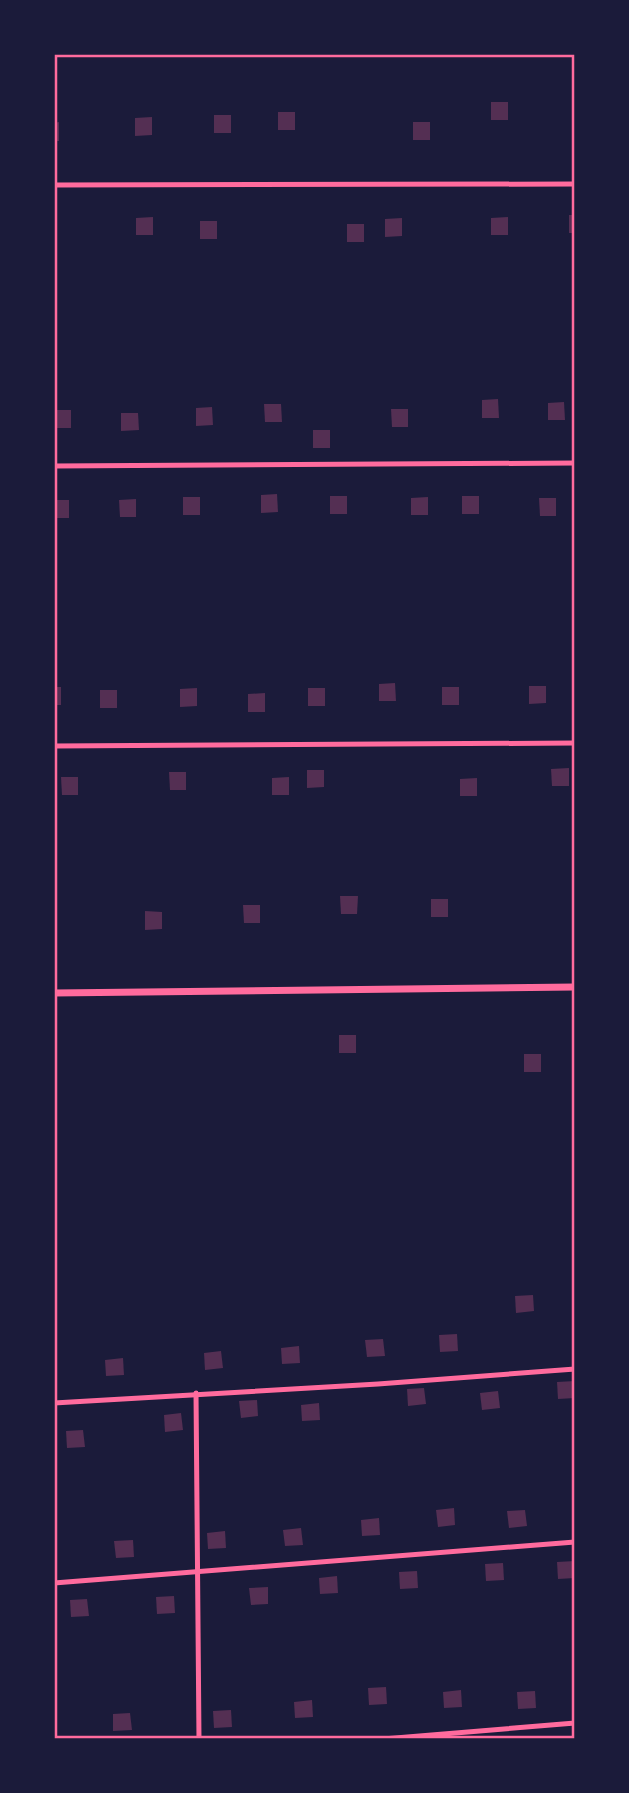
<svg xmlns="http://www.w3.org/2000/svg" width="629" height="1793" font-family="Raleway,sans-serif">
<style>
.building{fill:#542f53}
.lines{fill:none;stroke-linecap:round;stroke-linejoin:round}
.service{stroke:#ff6b9d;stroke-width:5}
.minor{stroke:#ff6b9d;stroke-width:7}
.neatline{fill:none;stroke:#ff6b9d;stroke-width:2.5}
</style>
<rect width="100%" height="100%" fill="#1b1b3a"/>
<!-- building -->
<g class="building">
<rect x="491" y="102" width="17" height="18"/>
<rect x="278" y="112" width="17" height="18"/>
<rect x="214" y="115" width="17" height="18"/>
<path d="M152,117V135L135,136V118Z"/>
<path d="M59,122V141H54V123Z"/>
<rect x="413" y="122" width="17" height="18"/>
<rect x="569" y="215" width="6" height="18"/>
<path d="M153,217V235H136V218Z"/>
<path d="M508,217V235H491V218Z"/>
<path d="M402,218V236L385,237V219Z"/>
<rect x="200" y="221" width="17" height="18"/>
<rect x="347" y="224" width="17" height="18"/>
<path d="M498,399L499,418H482V400Z"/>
<path d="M564,402L565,420H548V403Z"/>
<path d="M264,404H281L282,422H265Z"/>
<path d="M212,407L213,425L196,426V408Z"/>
<path d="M391,409H408V427H392Z"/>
<path d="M54,410H71V428H55Z"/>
<path d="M121,413H138L139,430L121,431Z"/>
<rect x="313" y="430" width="17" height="18"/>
<path d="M277,494L278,512L261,513V495Z"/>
<rect x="330" y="496" width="17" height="18"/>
<rect x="462" y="496" width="17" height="18"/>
<rect x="183" y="497" width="17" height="18"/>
<path d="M428,497V515H411V498Z"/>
<path d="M539,498H556V516H540Z"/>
<path d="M136,499V517H120L119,500Z"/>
<rect x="54" y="500" width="15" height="18"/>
<path d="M395,683L396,701H379V684Z"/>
<path d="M529,686H546V703L529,704Z"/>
<rect x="54" y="687" width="7" height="18"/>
<rect x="442" y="687" width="17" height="18"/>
<path d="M197,688V706L180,707V689Z"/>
<rect x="308" y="688" width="17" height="18"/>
<rect x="100" y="690" width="17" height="18"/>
<path d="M265,693V712H248V694Z"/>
<path d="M569,768V786H552L551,769Z"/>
<path d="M307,770H324V787L307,788Z"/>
<path d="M169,772H186V790H170Z"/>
<path d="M61,777H78V795H62Z"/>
<path d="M289,777V795H272V778Z"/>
<path d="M477,778V796H460V779Z"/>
<path d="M340,896H358L357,914H341Z"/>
<rect x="431" y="899" width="17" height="18"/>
<path d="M243,905H260V923H244Z"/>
<path d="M145,911L162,912V929L145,930Z"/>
<rect x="339" y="1035" width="17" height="18"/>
<rect x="524" y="1054" width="17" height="18"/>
<path d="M533,1295L534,1311L516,1313L515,1296Z"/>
<path d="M457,1334L458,1351L440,1352L439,1335Z"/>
<path d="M383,1339L385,1356L367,1357L365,1340Z"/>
<path d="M299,1346L300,1363L282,1364L281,1348Z"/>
<path d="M221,1351L223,1368L205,1370L204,1353Z"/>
<path d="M123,1358L124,1375L106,1376L105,1360Z"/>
<path d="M575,1381V1398L558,1399L557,1382Z"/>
<path d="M424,1388L426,1404L408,1406L407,1389Z"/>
<path d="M498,1391L500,1408L482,1410L480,1393Z"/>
<path d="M257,1400L258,1416L241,1418L239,1401Z"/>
<path d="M319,1403L320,1420L302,1421L301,1405Z"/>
<path d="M181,1413L183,1430L165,1432L164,1415Z"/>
<path d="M83,1430L85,1447L67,1448L66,1431Z"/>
<path d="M454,1508L455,1525L438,1527L436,1510Z"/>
<path d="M525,1510L527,1526L509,1528L507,1511Z"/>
<path d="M379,1518L380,1535L362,1536L361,1520Z"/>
<path d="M301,1528L303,1545L285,1546L283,1530Z"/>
<path d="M225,1531L226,1548L208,1549L207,1533Z"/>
<path d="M133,1540L134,1557L116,1558L114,1541Z"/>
<path d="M575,1561V1578L558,1579L557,1562Z"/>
<path d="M503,1563L504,1580L486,1581L485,1564Z"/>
<path d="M417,1571L418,1588L400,1589L399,1572Z"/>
<path d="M337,1576L338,1593L320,1594L319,1578Z"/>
<path d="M268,1587V1604L251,1605L249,1588Z"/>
<path d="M174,1596L175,1613L157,1614L156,1597Z"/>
<path d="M87,1599L89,1616L71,1617L70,1600Z"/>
<path d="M386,1687L387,1704L369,1705L368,1688Z"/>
<path d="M461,1690L462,1707L444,1708L443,1692Z"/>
<path d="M535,1691L536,1708L518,1709L517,1692Z"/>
<path d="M312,1700L313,1717L295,1718L294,1702Z"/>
<path d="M231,1710L232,1727L214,1728L213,1711Z"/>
<path d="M130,1713L132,1730L113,1731V1714Z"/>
</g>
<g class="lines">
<!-- service -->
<g class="service">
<path d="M54,185L575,184"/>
<path d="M54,466L575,463"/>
<path d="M54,746L575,743"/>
<path d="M196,1393L199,1739"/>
<path d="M54,1403L378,1384L575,1369"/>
<path d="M54,1583L575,1542"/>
<path d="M383,1739L575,1723"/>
</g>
<!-- minor -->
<path class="minor" d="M54,993L575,987"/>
</g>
<!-- border -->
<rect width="629" height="1793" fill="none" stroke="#1b1b3a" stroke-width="112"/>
<rect x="56" y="56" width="517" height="1681" class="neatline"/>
</svg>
